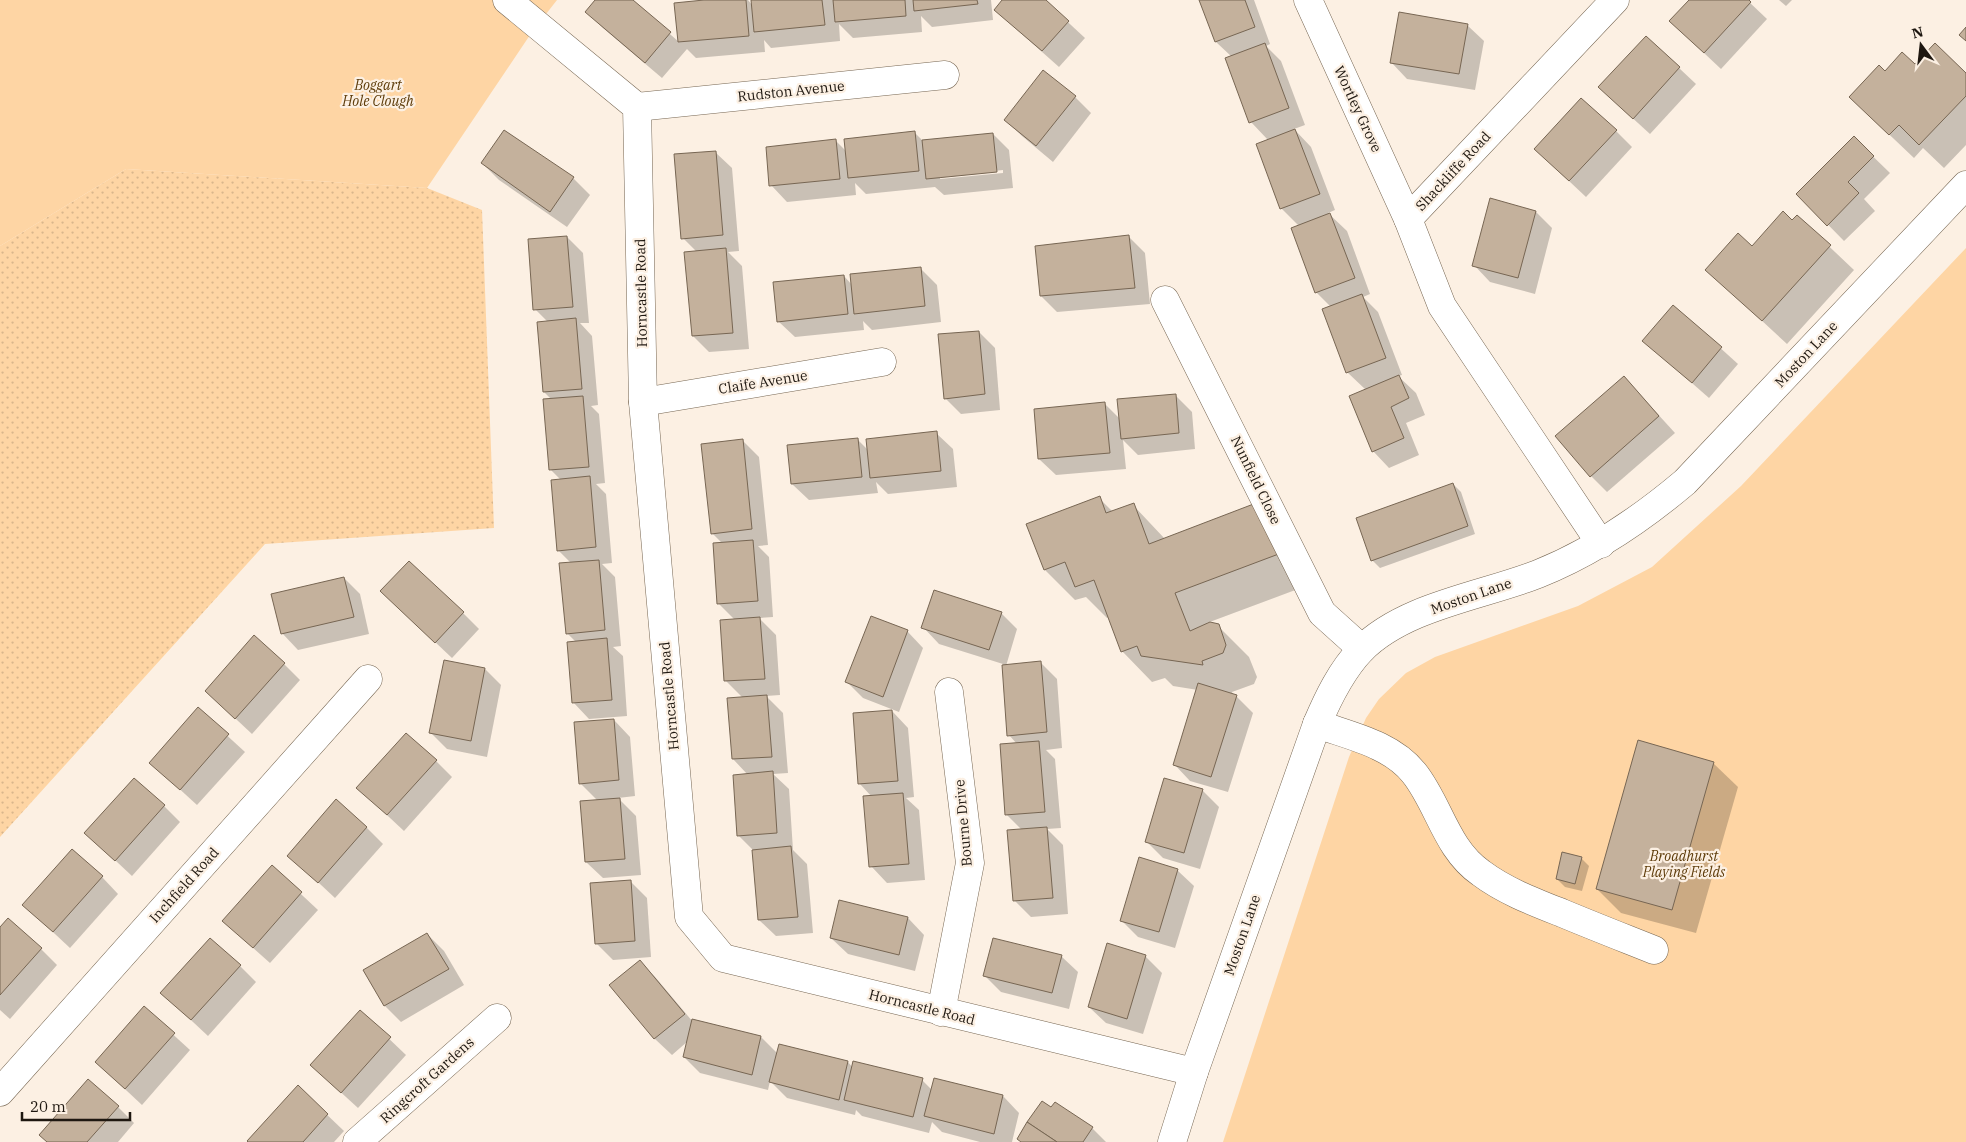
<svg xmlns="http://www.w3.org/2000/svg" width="1966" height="1142" font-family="'IBM Plex Serif',serif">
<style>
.grass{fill:url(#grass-dots)}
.green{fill:#fed5a4}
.shadow{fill:#0003;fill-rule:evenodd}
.building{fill:#c4b19c;stroke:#776653}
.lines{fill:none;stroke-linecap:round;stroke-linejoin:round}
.minor-casing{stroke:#776753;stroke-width:29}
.minor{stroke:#fff;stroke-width:28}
.labels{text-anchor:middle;stroke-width:4.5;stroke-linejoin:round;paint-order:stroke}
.park-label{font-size:14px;font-style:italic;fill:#5e3c0a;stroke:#fcf0e3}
.street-label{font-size:14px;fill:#1e1710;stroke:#fcf0e3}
</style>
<defs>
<pattern id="grass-dots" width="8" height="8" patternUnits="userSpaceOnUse" patternTransform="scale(1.25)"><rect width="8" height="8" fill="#fed5a4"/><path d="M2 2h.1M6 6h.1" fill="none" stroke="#d9b68c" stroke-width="1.8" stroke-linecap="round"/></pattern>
</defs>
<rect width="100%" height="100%" fill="#fcf0e3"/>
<!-- grass -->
<path class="grass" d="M126,169L427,188L482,210L494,528L265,544L0,837V246Z"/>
<!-- green -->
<g class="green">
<path d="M0,0H557L532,32L427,188L126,169L0,246Z"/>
<path d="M1966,248V1142H1223L1349,757L1366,718L1379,699L1406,673L1435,657L1578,606L1652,567L1741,486Z"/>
</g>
<!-- shadow -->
<g class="shadow">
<path d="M597,0H631L679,42L675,4L716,0H748L752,5V0H991L993,20L932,27L921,16L922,32L853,38L839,24L840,41L771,48L764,40L765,52L696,58L687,49L662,78L603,28L587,12Z"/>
<path d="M1004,0H1044L1085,38L1059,67L995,10Z"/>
<path d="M1201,0H1254L1270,44L1266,46L1281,61L1305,125L1294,129L1311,147L1335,210L1328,213L1347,231L1370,294L1363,297L1378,312L1402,375L1398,376L1416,393L1425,415L1406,423L1419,455L1389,468L1373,451L1366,390L1347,372L1331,307L1316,292L1299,226L1281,208L1268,140L1251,122L1232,57L1216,42Z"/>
<path d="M1690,0H1747L1767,19L1721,69L1687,37Z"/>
<path d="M1779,0H1792L1786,6Z"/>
<path d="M1467,25L1484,41L1475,90L1407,79L1391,62Z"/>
<path d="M1646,37L1696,84L1650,134L1616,103Z"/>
<path d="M1915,66L1966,75V145L1944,168L1923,148L1914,158L1875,121L1885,72Z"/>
<path d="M1075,97L1091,113L1053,162L1022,136L1005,120Z"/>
<path d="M505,131L573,178L590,195L567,227L499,180L482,163Z"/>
<path d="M1616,131L1632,147L1586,197L1552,165Z"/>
<path d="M915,133L923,141L993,134L1009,150L1013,188L944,195L935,187L866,194L855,183L856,195L787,202L771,185L836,141L847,152ZM1003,170V173L940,179V177Z"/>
<path d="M1854,138L1890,173L1864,199L1875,211L1844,241L1798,194Z"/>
<path d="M715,152L732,168L739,251L728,252L742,266L749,349L709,352L693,336L697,252L683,238Z"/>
<path d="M1536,212L1552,228L1535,294L1490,282L1474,265Z"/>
<path d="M1797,216L1854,270L1787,344L1707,270L1752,248L1792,221Z"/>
<path d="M567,237L583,253L589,323H580L592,336L598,405L591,406L599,414L605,483L596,484L606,494L612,563L602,564L615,577L621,646L613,647L623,656L627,716L589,719L573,702L576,642L567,633L571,563L558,550L561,480L551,470L552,400L544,392L548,322L535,309Z"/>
<path d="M1129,237L1145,253L1150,304L1057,312L1041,296L1036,247Z"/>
<path d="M920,268L937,285L941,322L872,330L863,321L864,330L795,337L778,321L844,276L852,285Z"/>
<path d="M1674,306L1738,364L1709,398L1644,341Z"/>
<path d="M979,332L995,348L1000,410L961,414L945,398Z"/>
<path d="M1624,377L1675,433L1607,492L1591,476Z"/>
<path d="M1175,395L1192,412L1195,449L1138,455L1123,440L1126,469L1056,475L1039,459L1105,404L1120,419Z"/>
<path d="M936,433L953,449L957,487L888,494L876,482L878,493L809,500L792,484L857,439L868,450Z"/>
<path d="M743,441L759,457L768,545L758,546L769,557L773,617L759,618L776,635L780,695L766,696L783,713L788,773L773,774L789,789L793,850L807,864L813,933L776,936L759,920L753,850L738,835L748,775L733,759L743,698L726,681L735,620L719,604L722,543L712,533Z"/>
<path d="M1453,484L1461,492L1475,534L1380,568L1372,560Z"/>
<path d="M1099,498L1113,512L1133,505L1165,539L1264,501L1314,583L1207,623L1218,626L1249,657L1257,677L1254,684L1232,692L1233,695L1236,696L1253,713L1228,792L1190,781L1174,764L1198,690L1173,686L1165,678L1152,682L1122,651L1109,617L1107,618L1086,597L1075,600L1045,570Z"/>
<path d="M344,578L360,594L369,634L298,650L282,633Z"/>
<path d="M398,607L463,613L479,629L452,658Z"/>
<path d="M1001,613L1017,629L1006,666L1040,662L1057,679L1062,748L1046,750L1055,759L1061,828L1047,829L1063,845L1068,914L1031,917L1014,900L1022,830L1006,814L1017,744L1009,735L1003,664L939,644L923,627Z"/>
<path d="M907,631L923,648L899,712L863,698L847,682Z"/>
<path d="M284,664L300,680L252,734L206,691Z"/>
<path d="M485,669L501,685L487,757L447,749L431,733Z"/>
<path d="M198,709L245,752L197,805L151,763Z"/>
<path d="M892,711L908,728L914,797L906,798L919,810L925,880L887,883L871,866L872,797L860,784Z"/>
<path d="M614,720L630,737L635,796L618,798L636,816L641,875L603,878L586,862L581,802L598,801L580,783Z"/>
<path d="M436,761L452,777L404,831L358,788Z"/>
<path d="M1713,763L1738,787L1696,933L1621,913L1597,889Z"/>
<path d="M1202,790L1219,807L1200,869L1163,858L1146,841Z"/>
<path d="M164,806L180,822L132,876L86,833Z"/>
<path d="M366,827L383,844L335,898L289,855Z"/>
<path d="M1581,858L1589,866L1582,891L1565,887L1557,879Z"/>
<path d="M272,867L318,910L270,963L223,921Z"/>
<path d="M1177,870L1194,886L1175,948L1138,937L1121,920Z"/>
<path d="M102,877L118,894L70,948L24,905Z"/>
<path d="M630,881L647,898L651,957L613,960L597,944Z"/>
<path d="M840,901L908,918L924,935L915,971L848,954L831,938Z"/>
<path d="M0,929L41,949L57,965L10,1019L0,1010Z"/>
<path d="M427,934L444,951L464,985L401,1022L385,1006L364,971Z"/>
<path d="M1061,956L1078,972L1069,1009L1001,992L985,976Z"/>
<path d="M1145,956L1162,973L1143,1034L1106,1023L1089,1007Z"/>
<path d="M639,961L656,978L693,1022L761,1037L778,1054L848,1062L853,1068L922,1080L932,1090L935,1079L1003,1096L1019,1113L1012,1142H980L942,1132L932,1122L929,1133L862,1116L856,1110L855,1115L787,1098L770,1081L768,1090L700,1073L684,1057L688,1041L672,1055L655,1039L611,985Z"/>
<path d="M240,966L256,982L208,1036L162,993Z"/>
<path d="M144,1008L190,1050L142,1105L96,1062Z"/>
<path d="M360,1011L406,1055L358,1108L311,1065Z"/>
<path d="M298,1087L344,1131L334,1142H250Z"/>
<path d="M118,1107L134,1123L118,1142H48Z"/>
<path d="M1051,1109L1092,1128L1106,1142H1022Z"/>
</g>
<!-- building -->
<g class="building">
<path d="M595,0H633L671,32L645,63L585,12Z"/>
<path d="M704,0H746L749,36L678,42L674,3Z"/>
<path d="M751,0H822L825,25L754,32Z"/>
<path d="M833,0H905L906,16L835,22Z"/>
<path d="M913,0H977L978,4L914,11Z"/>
<path d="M1002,0H1046L1069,21L1042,51L994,10Z"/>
<path d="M1199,0H1245L1255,27L1215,42Z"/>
<path d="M1689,0H1749L1751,2L1704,53L1669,21Z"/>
<path d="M1399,12L1468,24L1459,74L1390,63Z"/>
<path d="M1966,27V41L1959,35Z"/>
<path d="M1646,36L1680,67L1633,119L1598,87Z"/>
<path d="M1265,43L1289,108L1249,123L1225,58Z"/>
<path d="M1935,43L1966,73V96L1919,145L1899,125L1889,135L1849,97L1879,65L1885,71L1902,52L1915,64Z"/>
<path d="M1043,70L1076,96L1036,146L1004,120Z"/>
<path d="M1581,98L1617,130L1569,181L1534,149Z"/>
<path d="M1295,129L1320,194L1280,209L1256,144Z"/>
<path d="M504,130L574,177L550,212L481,163Z"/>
<path d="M915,131L919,171L848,178L844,139Z"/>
<path d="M993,133L997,172L926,179L922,140Z"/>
<path d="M1854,136L1874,156L1848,182L1859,193L1827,226L1796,194Z"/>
<path d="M836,139L840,179L769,186L766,147Z"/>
<path d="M716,151L723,235L681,239L674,154Z"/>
<path d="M1490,198L1536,211L1518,278L1472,266Z"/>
<path d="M1783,211L1792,220L1797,215L1831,245L1762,321L1705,270L1738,233L1752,246Z"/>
<path d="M1330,213L1355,278L1315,293L1291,228Z"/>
<path d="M1129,235L1135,288L1040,296L1035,246Z"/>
<path d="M567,236L573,307L533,310L528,239Z"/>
<path d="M726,248L733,333L692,336L684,252Z"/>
<path d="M921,267L925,306L854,314L850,274Z"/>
<path d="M844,275L848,314L777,322L773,282Z"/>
<path d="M1362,294L1386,358L1346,373L1322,309Z"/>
<path d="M1673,305L1722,347L1692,383L1642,341Z"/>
<path d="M576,318L582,389L543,392L537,322Z"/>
<path d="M979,331L985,394L944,399L938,334Z"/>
<path d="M1399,375L1409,398L1391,407L1404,438L1372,452L1349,396Z"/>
<path d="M1624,376L1659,416L1590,477L1555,436Z"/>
<path d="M1176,394L1179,433L1121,439L1117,399Z"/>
<path d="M583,396L589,467L549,470L543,399Z"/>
<path d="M1105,402L1110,453L1038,459L1034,409Z"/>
<path d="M937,431L941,471L870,478L866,439Z"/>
<path d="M858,438L862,477L791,484L787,445Z"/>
<path d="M743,439L752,529L711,534L701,444Z"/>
<path d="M590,476L596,547L557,551L551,480Z"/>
<path d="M1453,483L1468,526L1371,561L1356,518Z"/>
<path d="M1100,496L1106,513L1134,503L1149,544L1264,500L1284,552L1175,593L1190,631L1210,622L1219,624L1226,645L1223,653L1202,661L1203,665L1141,656L1137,646L1121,652L1094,580L1075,587L1065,562L1044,570L1026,524Z"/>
<path d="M753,540L758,601L717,604L713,543Z"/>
<path d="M599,560L605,630L566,634L559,563Z"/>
<path d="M409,561L464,612L435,643L380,591Z"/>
<path d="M344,577L354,617L281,634L271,594Z"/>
<path d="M934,590L1002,612L989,650L921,628Z"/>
<path d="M871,616L908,630L883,697L845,682Z"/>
<path d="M760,617L765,679L724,681L720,620Z"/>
<path d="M254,635L285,663L235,719L205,691Z"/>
<path d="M607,638L612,700L572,703L567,642Z"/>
<path d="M444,660L485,668L471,741L429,733Z"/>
<path d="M1041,661L1047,732L1007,736L1002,665Z"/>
<path d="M1198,683L1237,695L1211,777L1173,765Z"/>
<path d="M767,695L772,757L732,759L727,698Z"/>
<path d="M198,707L229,734L180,790L149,763Z"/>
<path d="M892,710L898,781L858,784L853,713Z"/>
<path d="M614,719L619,780L579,784L574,722Z"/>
<path d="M406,733L437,760L387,815L356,788Z"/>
<path d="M1638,740L1714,762L1672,910L1596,889Z"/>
<path d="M1039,741L1045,812L1005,815L1000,744Z"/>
<path d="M773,771L777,833L737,836L733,775Z"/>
<path d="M134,778L165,805L115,861L84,833Z"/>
<path d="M1164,778L1203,789L1184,853L1145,842Z"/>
<path d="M903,793L909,864L869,867L863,796Z"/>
<path d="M620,798L625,859L585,862L580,801Z"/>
<path d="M336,799L367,827L318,883L287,856Z"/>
<path d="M1047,827L1053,898L1013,901L1007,830Z"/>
<path d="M791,846L798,917L758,920L752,850Z"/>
<path d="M72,849L103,876L53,932L22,905Z"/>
<path d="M1562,852L1582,857L1575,884L1556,879Z"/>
<path d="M1139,857L1178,869L1159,932L1120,921Z"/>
<path d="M272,865L302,892L253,948L222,921Z"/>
<path d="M631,880L635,941L595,944L590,883Z"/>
<path d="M839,900L908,917L899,955L830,938Z"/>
<path d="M8,918L42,948L0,995V927Z"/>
<path d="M427,933L449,969L384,1006L363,970Z"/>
<path d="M210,938L241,965L191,1020L160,993Z"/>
<path d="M993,938L1062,955L1052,993L983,976Z"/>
<path d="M1107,943L1146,955L1127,1019L1088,1007Z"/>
<path d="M640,960L685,1014L654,1039L609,985Z"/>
<path d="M144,1006L175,1033L125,1089L95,1062Z"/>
<path d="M360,1010L391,1037L341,1093L310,1065Z"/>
<path d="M692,1019L761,1036L752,1075L683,1057Z"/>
<path d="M779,1044L848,1061L839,1100L769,1082Z"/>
<path d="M853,1061L923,1078L913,1117L844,1100Z"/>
<path d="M934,1078L1003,1095L994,1134L924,1116Z"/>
<path d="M88,1079L119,1106L87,1142H47L39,1135Z"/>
<path d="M298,1085L328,1114L303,1142H248L247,1141Z"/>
<path d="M1042,1101L1051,1107L1055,1102L1093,1127L1083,1142H1057L1027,1122Z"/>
<path d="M1027,1122L1057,1142H1021L1017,1139Z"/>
</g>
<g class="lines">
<defs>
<g id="minor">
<path d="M507,0L637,107L643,402L689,917L723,958L1194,1072"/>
<path d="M1308,0L1408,219"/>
<path d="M637,107L945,75"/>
<path d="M1165,300L1322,613L1362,649"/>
<path d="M643,402L882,362"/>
<path d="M1601,544L1442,306L1408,219L1615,0"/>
<path d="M1317,724C1350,736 1391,744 1414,773C1439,804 1446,849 1481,873C1505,891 1534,902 1562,913C1593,926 1624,938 1654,950"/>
<path d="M941,1012L970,863L949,692"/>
<path d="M0,1092L368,679"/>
<path d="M357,1142L497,1018"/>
<path d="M1172,1142L1194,1072L1317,724C1328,698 1341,671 1361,650C1404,606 1482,596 1538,574C1593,552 1640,520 1685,482L1966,185"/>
</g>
</defs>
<!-- minor casing -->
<use href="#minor" class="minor-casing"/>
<!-- minor -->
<use href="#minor" class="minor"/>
</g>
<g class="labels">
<!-- park labels -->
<g class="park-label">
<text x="378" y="90">Boggart<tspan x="378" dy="16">Hole Clough</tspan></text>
<text x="1684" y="861">Broadhurst<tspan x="1684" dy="16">Playing Fields</tspan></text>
</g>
<!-- street labels -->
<g class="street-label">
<text transform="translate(791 91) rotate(-6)" y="5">Rudston Avenue</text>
<text transform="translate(1358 109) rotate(65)" y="5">Wortley Grove</text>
<text transform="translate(1453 171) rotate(-47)" y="5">Shackliffe Road</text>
<text transform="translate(641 293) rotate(-91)" y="5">Horncastle Road</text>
<text transform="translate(1806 354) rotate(-47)" y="5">Moston Lane</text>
<text transform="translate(763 382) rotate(-9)" y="5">Claife Avenue</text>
<text transform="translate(1256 480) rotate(64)" y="5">Nunfield Close</text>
<text transform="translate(1471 596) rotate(-19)" y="5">Moston Lane</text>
<text transform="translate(669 696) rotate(-95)" y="5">Horncastle Road</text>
<text transform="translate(963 823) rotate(-95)" y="5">Bourne Drive</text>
<text transform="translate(184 885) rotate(-48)" y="5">Inchfield Road</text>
<text transform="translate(1242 935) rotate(-71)" y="5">Moston Lane</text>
<text transform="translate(922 1007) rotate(14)" y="5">Horncastle Road</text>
<text transform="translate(427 1080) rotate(-42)" y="5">Ringcroft Gardens</text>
</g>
</g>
<!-- north arrow -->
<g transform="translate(1921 45) rotate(345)" stroke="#fcf0e3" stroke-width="4" paint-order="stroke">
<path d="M0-4L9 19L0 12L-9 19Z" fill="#1e1710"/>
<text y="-8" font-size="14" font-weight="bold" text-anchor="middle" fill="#1e1710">N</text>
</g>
<!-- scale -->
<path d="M22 1112v8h108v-8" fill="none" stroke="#1e1710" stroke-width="2.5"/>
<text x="30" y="1112" font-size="15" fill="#1e1710" stroke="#fcf0e3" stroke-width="4" paint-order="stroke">20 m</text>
</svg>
